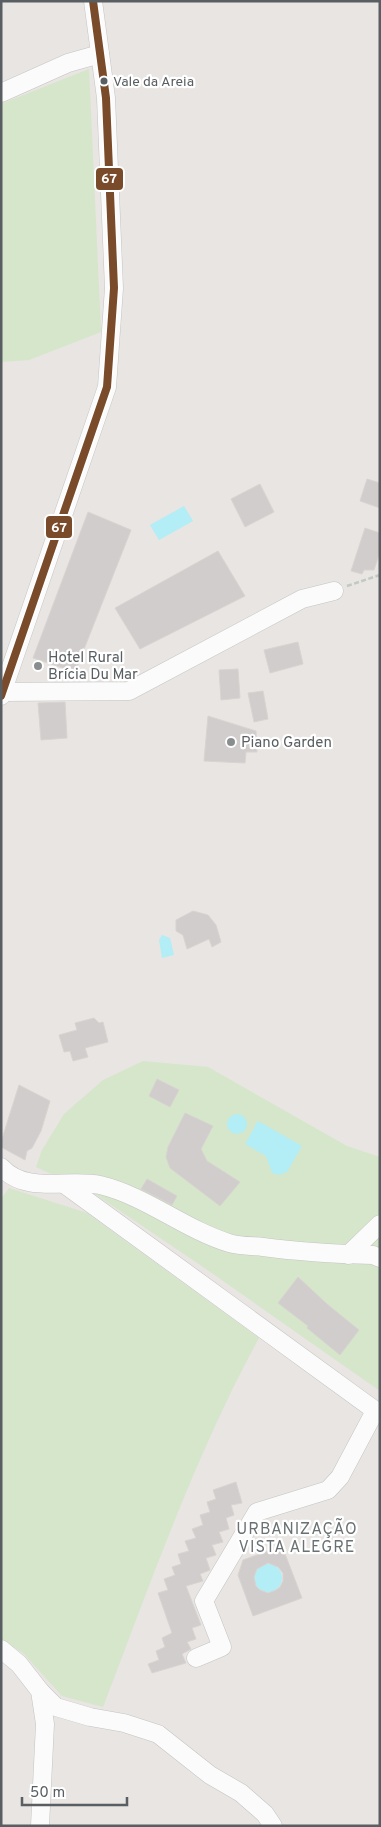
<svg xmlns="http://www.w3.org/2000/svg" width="381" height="1827" font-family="Overpass,sans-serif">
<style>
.green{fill:#d5e6cb}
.water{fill:#b3edf6}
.building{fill:#d0cdcc;stroke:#d8d4d1;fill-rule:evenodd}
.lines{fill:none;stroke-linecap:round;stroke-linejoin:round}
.minor-casing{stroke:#c4c4c3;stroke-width:19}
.path{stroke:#c2c8c3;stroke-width:2.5;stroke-dasharray:5 2.5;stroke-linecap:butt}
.minor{stroke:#fcfbfb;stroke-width:18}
.bus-1-casing{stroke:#fff;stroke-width:11}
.bus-1{stroke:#7a4b2a;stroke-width:8}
.bus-dot{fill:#585e61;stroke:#fff;stroke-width:2}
.poi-dot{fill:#8a8d8e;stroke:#fff;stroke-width:2}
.labels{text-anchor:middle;stroke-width:4.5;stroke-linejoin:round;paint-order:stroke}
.bus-label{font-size:14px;fill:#585e61;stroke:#fff;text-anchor:start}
.poi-label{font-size:15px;fill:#585e61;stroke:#fff;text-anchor:start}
.neighbourhood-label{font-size:16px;letter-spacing:1px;fill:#697173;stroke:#fff}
.line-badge{stroke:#fff;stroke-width:2}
.badge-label{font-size:14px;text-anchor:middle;font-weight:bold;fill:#fff}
</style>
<rect width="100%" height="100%" fill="#e8e5e2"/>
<!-- green -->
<g class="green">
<path d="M89,69L101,332L29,360L1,362V104Z"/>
<path d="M143,1061L208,1067L347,1146L380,1157V1391L206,1269L95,1194L36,1167L42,1150L64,1114L103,1080Z"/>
<path d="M9,1188L87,1213L259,1338C195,1455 151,1582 103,1707L62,1696L23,1653L1,1639V1199Z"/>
</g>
<!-- water -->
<g class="water">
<path d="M184,506L193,521L159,540L150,525Z"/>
<path d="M162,935L170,938L174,955L162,958L159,940Z"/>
<circle cx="237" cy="1124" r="10"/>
<path d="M258,1121L302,1146L287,1172L279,1175L272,1173L266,1156L245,1144Z"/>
<circle cx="268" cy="1578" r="14"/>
</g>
<!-- building -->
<g class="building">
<path d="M367,479L380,483V508L360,501Z"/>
<path d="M260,484L274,512L245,527L231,499Z"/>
<path d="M88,512L131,530L75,672L33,658Z"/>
<path d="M365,528L380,533V552L374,570H364L362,574L351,571Z"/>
<path d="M218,551L245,596L140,649L115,608Z"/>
<path d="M298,642L303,664L270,673L264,650Z"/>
<path d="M238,669L240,698L221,700L219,670Z"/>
<path d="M263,691L268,719L254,722L248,693Z"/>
<path d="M65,702L67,738L41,740L38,703Z"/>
<path d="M208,716L256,731L257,752H246L245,763L204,761Z"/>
<path d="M193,911L208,915L216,925L221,942L212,947L209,939L187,949L183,935L176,931V920Z"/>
<path d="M94,1018L99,1023L103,1022L108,1042L85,1048L88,1057L73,1061L70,1051L64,1052L59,1035L77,1030L75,1023Z"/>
<path d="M157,1079L179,1090L170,1107L149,1096Z"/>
<path d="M19,1085L50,1101L41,1131L32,1148L27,1151L25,1160L1,1147V1142Z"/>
<path d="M185,1113L213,1126L201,1149L207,1161L240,1182L220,1206L170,1168L166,1157L168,1147Z"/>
<path d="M147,1179L177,1196L172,1205L141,1189Z"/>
<path d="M298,1277L327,1304L359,1330L340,1355L307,1328L308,1326L278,1303Z"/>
<path d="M236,1482L242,1503L231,1505L234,1515L226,1518L229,1529L219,1532L223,1542L212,1545L216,1555L206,1558L210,1570L200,1574L203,1581L186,1586L201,1625L192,1628L196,1639L187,1642L191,1649L182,1654L186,1663L152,1673L148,1664L159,1660L156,1651L165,1647L162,1638L172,1633L158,1593L168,1590L164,1579L175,1575L172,1567L181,1564L178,1554L189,1551L185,1541L196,1538L192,1529L203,1525L200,1515L210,1512L207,1502L216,1499L213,1490Z"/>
<path d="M282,1546L302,1598L253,1616L238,1575L243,1560ZM268,1563L278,1567L283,1573V1581L280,1587L276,1590L268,1593L260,1590L256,1586L254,1577L257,1569Z"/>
</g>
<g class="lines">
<defs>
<g id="minor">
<path d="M1,93L68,63L100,54"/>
<path d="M2,692L129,691L302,599L334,591"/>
<path d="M1,696L107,387L114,288L106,98L93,1"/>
<path d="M1,1167C27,1195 67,1178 100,1185C146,1196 184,1229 229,1243C239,1246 252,1246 263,1247C300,1252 336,1254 373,1255L380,1258"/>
<path d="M64,1184L380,1414"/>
<path d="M348,1255L380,1224"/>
<path d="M1,1649L19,1664L40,1691L45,1724L40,1826"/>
<path d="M196,1658L222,1647L204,1601L257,1512L328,1490L340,1477L375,1411"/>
<path d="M40,1691L56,1707L90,1717L124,1723L158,1734L210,1775L241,1793L265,1814L273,1826"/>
</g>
</defs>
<!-- minor casing -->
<use href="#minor" class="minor-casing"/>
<!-- path -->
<path class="path" d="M347,586L380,575"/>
<!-- minor -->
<use href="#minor" class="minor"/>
<defs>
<path id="bus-1" d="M1,696L107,387L114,288L106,98L93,1"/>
</defs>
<!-- bus-1 casing -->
<use href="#bus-1" class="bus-1-casing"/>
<!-- bus-1 -->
<use href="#bus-1" class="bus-1"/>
</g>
<!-- markers -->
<circle class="bus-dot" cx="104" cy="81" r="4.5"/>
<g class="poi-dot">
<circle cx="38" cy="666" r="5"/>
<circle cx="231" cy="742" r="5"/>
</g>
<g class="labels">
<!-- bus labels -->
<g class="bus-label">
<text x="113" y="86">Vale da Areia</text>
</g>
<!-- poi labels -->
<g class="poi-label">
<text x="48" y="662">Hotel Rural<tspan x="48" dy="17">Brícia Du Mar</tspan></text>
<text x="241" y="747">Piano Garden</text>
</g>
<!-- neighbourhood labels -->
<g class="neighbourhood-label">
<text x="297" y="1534">URBANIZAÇÃO<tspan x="297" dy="18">VISTA ALEGRE</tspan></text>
</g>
</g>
<g class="line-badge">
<rect x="95" y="167" width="29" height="24" rx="5" fill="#7a4b2a"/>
<rect x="45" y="515" width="28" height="24" rx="5" fill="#7a4b2a"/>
</g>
<g class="badge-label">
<text x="109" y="183">67</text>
<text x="59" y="532">67</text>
</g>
<!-- border -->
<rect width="381" height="1827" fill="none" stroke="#585e61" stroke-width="5"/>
<!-- scale -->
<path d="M22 1797v8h105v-8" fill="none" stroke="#585e61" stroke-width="2.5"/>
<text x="30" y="1797" font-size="15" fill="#585e61" stroke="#ffffff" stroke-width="4" paint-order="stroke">50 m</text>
</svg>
